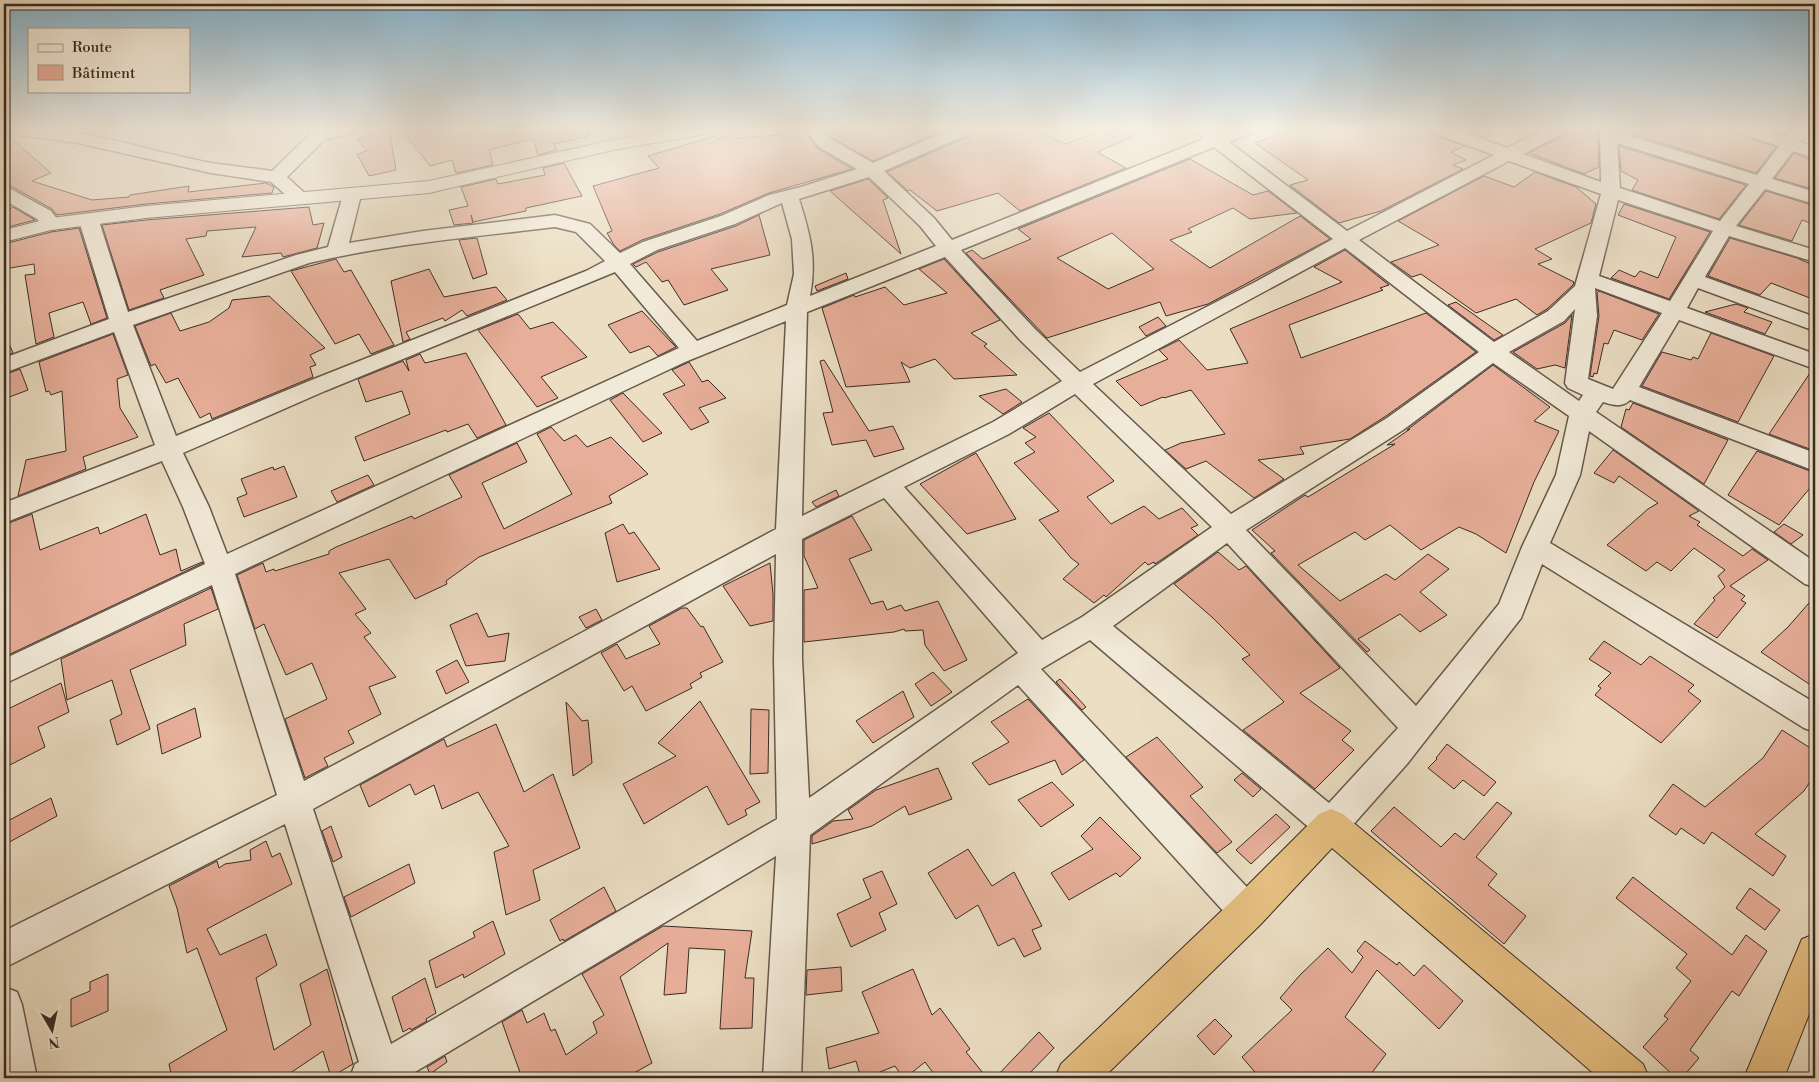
<svg xmlns="http://www.w3.org/2000/svg" width="1819" height="1082" font-family="'Libre Bodoni',serif">
<style>
.building{fill:#e7ae99;stroke:#3a2b24;fill-rule:evenodd}
.lines{fill:none;stroke-linecap:round;stroke-linejoin:round}
.minor-casing{stroke:#66584c;stroke-width:3}
.tertiary-casing{stroke:#66584c;stroke-width:2}
.trunk-casing{stroke:#3a2b24;stroke-width:2}
.minor{fill:#f2ead8;fill-rule:evenodd}
.tertiary{fill:#f2ead8;fill-rule:evenodd}
.trunk{fill:#e6bf82;fill-rule:evenodd}
</style>
<rect width="100%" height="100%" fill="#ebdec3"/>
<filter id="stains"><feTurbulence type="fractalNoise" baseFrequency=".004" numOctaves="4"/><feColorMatrix values="0 0 0 0 .2 0 0 0 0 .09 0 0 0 0 .02 0 0 0 .5 -.17"/></filter>
<radialGradient id="worn" r=".72"><stop offset=".6" stop-color="#630" stop-opacity="0"/><stop offset="1" stop-color="#630" stop-opacity=".3"/></radialGradient>
<!-- building -->
<g class="building">
<path d="M389,129L396,170L369,176L357,154L367,151L357,139Z"/>
<path d="M401,129H587L588,136L554,144L557,150L538,155L533,139L489,150L493,165L456,173L452,160L430,166Z"/>
<path d="M776,129H803L818,149L852,169L769,193L720,214L642,240L620,251L614,245L607,233L612,231L593,186L659,168L648,156L715,136L718,139L732,135L736,138L781,135Z"/>
<path d="M824,129H947L873,161L832,138Z"/>
<path d="M975,129H1030L1066,144L1106,129H1150L1097,152L1126,168L1020,211L998,193L937,211L910,190L908,191L887,172L972,135Z"/>
<path d="M1294,129H1430L1433,135L1465,146L1451,152L1466,160L1453,165L1463,169L1381,211L1339,223L1290,185L1308,180L1255,143Z"/>
<path d="M1460,129H1506L1485,138Z"/>
<path d="M1568,129H1598L1599,167L1584,174L1529,153L1565,135Z"/>
<path d="M1618,129H1737L1740,135L1776,147L1756,173Z"/>
<path d="M4,132L51,173L32,181L92,200L129,197L130,195L189,186L188,192L266,183L274,187L272,193L146,204L57,215L52,209L4,182V171L6,172L4,170Z"/>
<path d="M1619,146L1746,185L1719,219L1632,190L1638,180L1621,171Z"/>
<path d="M1794,153L1815,162V190L1775,178Z"/>
<path d="M1190,159L1253,195L1268,191L1297,213L1250,219L1233,208L1188,229L1192,232L1170,240L1210,268L1300,216L1330,239L1208,304L1166,316L1160,302L1047,338L966,253L972,250L983,259L1031,239L1018,229ZM1112,233L1154,269L1108,289L1057,258Z"/>
<path d="M564,163L582,196L526,208V211L473,222L471,215L473,223L454,225L449,210L468,206L461,187L496,179L498,184L545,175L543,168Z"/>
<path d="M1535,172L1576,187L1596,204L1591,223L1535,249L1552,259L1538,264L1574,282L1573,285L1547,309L1537,315L1516,299L1476,313L1421,274L1412,277L1391,262L1439,245L1398,221L1484,176L1514,187Z"/>
<path d="M868,179L888,198L883,200L901,254L830,191Z"/>
<path d="M1766,191L1815,206V225L1802,220L1792,241L1739,225Z"/>
<path d="M1624,204L1710,232L1669,299L1611,278L1619,270L1635,277L1640,271L1658,278L1676,237L1618,215Z"/>
<path d="M13,207L35,220L4,228V212Z"/>
<path d="M309,207L313,225L324,223L317,248L283,257L281,253L242,257L256,227L207,231L206,236L186,239L204,275L160,290L164,298L129,310L102,225L146,220Z"/>
<path d="M759,215L770,255L711,269L728,290L684,305L668,280L662,282L646,262L636,267L633,264L658,252L736,226Z"/>
<path d="M79,228L107,318L91,324L83,302L49,313L54,337L36,344L25,275L35,274L34,264L4,269V244L51,232Z"/>
<path d="M477,238L487,274L473,279L459,240Z"/>
<path d="M1730,238L1797,258L1815,266V300L1771,283L1760,295L1708,276Z"/>
<path d="M1345,250L1389,285L1380,288L1383,290L1289,325L1301,358L1426,313L1476,352L1386,416L1350,439L1300,447L1304,454L1258,460L1284,479L1254,498L1206,461L1186,469L1165,450L1181,443L1225,434L1191,390L1164,398L1163,397L1141,406L1116,381L1168,359L1159,350L1179,340L1207,370L1248,363L1230,329L1342,282L1314,267Z"/>
<path d="M336,259L344,272L351,270L394,345L371,354L359,334L335,344L291,271Z"/>
<path d="M944,259L1000,320L971,333L987,344L984,346L1017,375L954,379L935,359L910,368L901,362L910,382L846,387L822,308L854,295L855,297L885,287L904,305L947,293L919,269Z"/>
<path d="M429,269L444,297L496,287L507,300L467,316L462,310L445,321L443,318L406,332L410,339L403,342L391,281Z"/>
<path d="M846,273L848,279L817,291L815,286Z"/>
<path d="M1599,291L1659,314L1642,340L1614,330L1608,344L1604,343L1597,374L1594,373L1593,377L1590,376L1599,316L1597,293Z"/>
<path d="M269,296L325,348L310,355L316,365L310,367L313,377L212,419L210,413L200,418L178,378L166,383L155,364L151,366L135,326L171,313L180,331L209,322L229,308L232,300Z"/>
<path d="M1456,302L1503,335L1494,340L1448,305Z"/>
<path d="M1736,304L1748,308L1744,312L1772,322L1765,334L1705,312Z"/>
<path d="M642,311L672,343L676,347L658,356L649,346L630,353L608,325Z"/>
<path d="M518,314L530,329L553,322L587,357L541,377L558,398L537,407L478,330Z"/>
<path d="M1572,315L1565,368L1555,365L1537,369L1513,352L1565,323Z"/>
<path d="M1158,317L1166,326L1146,336L1139,327Z"/>
<path d="M4,332L13,353L4,356Z"/>
<path d="M1711,333L1774,356L1738,422L1642,386L1662,352L1691,360L1693,357L1698,359Z"/>
<path d="M113,334L128,375L117,379L120,408L138,437L83,457L86,469L18,496L26,460L66,451L62,391L51,395L49,391L46,392L39,362Z"/>
<path d="M466,353L506,425L477,438L468,424L447,432L446,430L364,461L355,437L410,414L402,391L366,402L358,379L403,361L409,371L406,360L420,354L425,363Z"/>
<path d="M824,360L869,431L893,426L904,449L874,457L866,440L832,445L823,413L833,412L820,361Z"/>
<path d="M689,362L702,382L708,380L726,398L699,408L709,422L691,430L663,394L685,385L672,370Z"/>
<path d="M1493,365L1550,407L1534,421L1559,431L1534,482L1506,553L1476,534L1459,527L1421,550L1390,525L1365,540L1355,532L1298,565L1340,601L1386,574L1395,580L1428,554L1449,569L1420,592L1447,615L1420,632L1400,614L1358,639L1370,650L1367,652L1271,553L1275,551L1252,530L1305,495L1308,497L1395,444L1387,445L1410,429L1407,430Z"/>
<path d="M20,369L28,390L4,399V375Z"/>
<path d="M1812,370L1815,371V451L1769,434Z"/>
<path d="M1006,389L1022,402L1003,414L979,396Z"/>
<path d="M623,393L662,433L643,442L610,400Z"/>
<path d="M1633,403L1728,440L1704,484L1621,427L1626,409L1629,410Z"/>
<path d="M1049,413L1114,481L1087,497L1111,524L1144,506L1159,519L1182,508L1198,525L1191,528L1198,535L1155,564L1154,562L1148,565L1145,562L1106,597L1104,595L1094,603L1063,579L1079,564L1071,558L1039,520L1059,511L1014,463L1035,452L1025,443L1036,437L1023,428Z"/>
<path d="M551,427L564,441L576,435L587,447L611,437L648,474L609,496L612,503L479,557L446,581L447,584L415,599L389,559L339,573L366,609L355,614L371,633L364,637L396,677L369,687L381,714L348,731L354,743L324,758L328,766L305,778L285,719L327,699L312,663L286,675L264,624L255,629L237,575L263,563L266,572L274,569L275,571L329,554V551L336,547L412,516L414,519L462,497L449,475L517,443L527,462L482,483L504,529L572,494L537,434Z"/>
<path d="M1613,450L1699,511L1689,516L1700,522L1697,525L1743,556L1752,549L1768,560L1730,586L1745,596L1741,600L1746,603L1717,638L1694,624L1715,600L1713,598L1725,587L1718,576L1725,570L1694,548L1671,571L1657,562L1646,571L1607,545L1648,509L1658,503L1619,476L1614,483L1594,473Z"/>
<path d="M1757,451L1815,473V482L1779,525L1728,495Z"/>
<path d="M976,453L1016,519L967,534L920,484Z"/>
<path d="M284,466L297,497L244,517L237,498L247,494L241,479L273,467L274,470Z"/>
<path d="M368,475L374,485L337,502L331,491Z"/>
<path d="M836,490L839,496L816,507L812,502Z"/>
<path d="M32,514L40,550L98,527L100,534L146,514L160,555L176,549L181,571L202,562L203,563L4,657V525Z"/>
<path d="M852,516L872,550L849,559L871,604L883,601L887,610L901,605L905,611L938,601L967,660L944,671L925,645L923,630L905,631L904,629L894,632L804,642V590L818,588L804,556V540Z"/>
<path d="M623,524L629,534L634,532L660,569L617,582L605,533Z"/>
<path d="M1784,524L1803,535L1791,544L1774,532Z"/>
<path d="M1218,552L1239,570L1246,566L1340,668L1300,693L1351,731L1342,740L1354,750L1315,789L1243,730L1284,702L1242,659L1250,655L1213,618L1174,584Z"/>
<path d="M770,563L773,594V621L750,626L723,586Z"/>
<path d="M211,588L218,609L184,624L186,645L130,670L150,729L117,745L110,720L122,714L112,680L67,700L61,659Z"/>
<path d="M1815,596V688L1761,652L1788,627Z"/>
<path d="M682,608H687L701,627L703,626L723,662L700,673L702,677L690,684L692,688L646,711L632,686L624,691L601,653L617,644L626,659L660,644L649,626Z"/>
<path d="M596,609L602,620L586,628L579,617Z"/>
<path d="M477,613L488,637L509,633L505,661L466,666L450,625Z"/>
<path d="M1604,641L1641,665L1650,656L1694,685L1688,691L1701,701L1661,743L1595,695L1601,688L1598,686L1611,673L1589,659Z"/>
<path d="M457,660L469,682L446,694L436,671Z"/>
<path d="M933,672L952,692L931,706L915,684Z"/>
<path d="M1060,679L1086,707L1082,710L1056,682Z"/>
<path d="M61,683L69,712L38,727L45,747L4,768V711Z"/>
<path d="M903,691L914,717L873,743L856,721Z"/>
<path d="M1028,699L1084,760L1062,775L1055,760L989,785L972,763L1009,742L991,722Z"/>
<path d="M700,701L760,802L745,810L747,815L728,825L707,786L644,824L623,784L676,756L658,743Z"/>
<path d="M566,702L582,721L588,720L592,763L573,776Z"/>
<path d="M195,708L201,737L162,754L157,725Z"/>
<path d="M751,709L769,710L768,773L750,774Z"/>
<path d="M496,724L524,792L553,774L580,848L533,870L540,900L506,915L494,852L509,846L478,792L442,809L434,785L415,795L410,784L369,807L360,785L444,739L447,747Z"/>
<path d="M1782,730L1815,751V774L1804,791L1755,834L1786,856L1773,876L1712,832L1704,844L1681,828L1676,835L1649,816L1673,784L1705,807L1763,758Z"/>
<path d="M1157,737L1203,787L1190,796L1232,842L1217,853L1126,757Z"/>
<path d="M1447,744L1496,782L1484,796L1463,780L1454,789L1428,768L1437,759L1436,758Z"/>
<path d="M938,768L952,799L909,815L905,806L872,826L812,844V836L833,821L853,819L848,810L876,790Z"/>
<path d="M1242,773L1261,789L1253,797L1234,780Z"/>
<path d="M1052,782L1074,805L1041,827L1018,800Z"/>
<path d="M51,798L57,816L4,845V823Z"/>
<path d="M1497,802L1512,813L1476,857L1497,874L1488,885L1526,916L1504,944L1371,831L1394,807L1441,847L1455,833L1464,840Z"/>
<path d="M1276,814L1290,827L1251,864L1236,850Z"/>
<path d="M1100,817L1141,858L1120,877L1116,873L1069,900L1051,873L1093,849L1081,836Z"/>
<path d="M331,826L342,857L333,862L322,831Z"/>
<path d="M266,841L272,857L280,853L292,884L207,929L220,955L266,934L277,965L256,978L274,1050L311,1025L300,984L327,969L353,1064L331,1077L323,1051L283,1078H172L169,1064L227,1030L197,948L187,953L177,908L169,886L217,861L219,868L225,864L251,860L250,850Z"/>
<path d="M968,849L992,886L1014,872L1042,926L1032,930L1041,949L1024,957L1014,938L998,946L978,905L956,919L928,873Z"/>
<path d="M409,864L415,883L351,917L344,897Z"/>
<path d="M882,871L897,904L879,913L886,930L851,947L837,914L871,898L863,879Z"/>
<path d="M1633,877L1732,955L1746,935L1767,951L1739,996L1732,991L1690,1050L1699,1058L1682,1078H1676L1643,1047L1668,1019L1664,1016L1691,981L1676,968L1687,954L1616,898Z"/>
<path d="M604,887L616,911L564,941L563,939L560,941L550,920Z"/>
<path d="M1750,888L1780,910L1765,930L1736,908Z"/>
<path d="M493,921L505,954L464,978L463,974L436,988L429,961L475,937L473,932Z"/>
<path d="M663,926L752,931L745,978H754L752,1028L720,1029L725,950L689,948L686,993L664,995L668,943L620,977L652,1063L625,1078H522L502,1022L522,1010L527,1023L544,1013L551,1031L555,1029L566,1055L597,1033L593,1022L604,1015L582,974Z"/>
<path d="M1365,941L1397,965L1399,962L1414,976L1424,965L1463,1001L1439,1029L1377,970L1345,1017L1386,1054L1368,1078H1260L1242,1057L1292,1010L1280,998L1300,975L1328,948L1352,973L1363,957L1357,951Z"/>
<path d="M841,967L842,991L806,995L807,970Z"/>
<path d="M913,969L932,1015L940,1008L970,1049L966,1052L987,1078H937L925,1062L905,1078H903L895,1066L865,1078H861L856,1061L829,1069L826,1048L879,1033L862,992Z"/>
<path d="M108,974V1011L71,1027V999L90,991V982Z"/>
<path d="M425,978L436,1013L426,1019L427,1021L411,1030L410,1028L403,1032L392,997Z"/>
<path d="M1215,1019L1232,1036L1214,1055L1197,1036Z"/>
<path d="M1039,1032L1054,1048L1025,1078H995Z"/>
<path d="M445,1056L447,1062L430,1074L427,1067Z"/>
</g>
<g class="lines">
<defs>
<g id="minor">
<path d="M4,129C75,124 142,150 211,163C231,166 252,168 272,171L309,135V129H354L351,133L324,140L287,177L309,197L307,201L300,203L293,201L271,182L211,173L78,143L13,134L7,133Z"/>
<path d="M805,129H822L831,139L873,163L951,129H973L971,133L884,171L934,218L952,240L1204,139L1195,131L1197,129H1212L1218,134L1230,129H1253L1251,133L1229,142L1347,231L1494,155L1434,133L1432,129H1455L1507,148L1545,129H1566L1564,133L1523,154L1601,182L1600,129H1616L1617,132L1757,175L1779,146L1741,133L1739,129H1763L1786,137L1791,129H1807L1800,142L1815,147V158L1793,151L1772,179L1815,192V204L1765,189L1736,226L1815,250V262L1729,236L1705,277L1815,317V331L1698,288L1687,308L1815,354V369L1679,320L1639,387L1815,453V471L1630,400C1622,408 1613,405 1603,402L1596,412L1815,562V587L1805,584L1589,431L1580,475L1550,543L1815,703V732L1804,728L1542,564L1521,618L1407,764L1343,836L1331,840L1319,836L1090,640L1041,669L1259,900L1264,912L1259,924L1247,929L1235,924L1018,685L810,835L801,1078H763L776,856L405,1078H350L355,1064L359,1062L285,824L4,968V931L277,795L212,585L4,684V659L205,564L183,507L162,461L4,523V503L155,445L114,332L4,373V358L109,319L79,221L82,217L89,215L96,217L99,221L128,312L296,255L328,247L343,195L345,191L352,189L359,191L361,195L349,243L423,231L555,215L590,224L620,253L643,242L721,216L769,195L801,187L857,169L819,147ZM1617,143L1749,184L1720,221L1620,188ZM1214,147L1333,239L1257,281L1080,372L1036,330L961,250ZM1509,161L1601,194L1575,286L1548,311L1494,342L1359,240ZM869,177L920,226L936,246L810,296C817,259 810,234 799,199ZM1618,200L1713,231L1670,301L1599,276ZM782,203L792,239L794,274L787,305L697,341L630,264L657,250L735,224ZM555,227L576,232L605,261L586,271L309,381L176,436L133,325L309,263C390,244 473,237 555,227ZM1345,248L1479,352L1387,418L1231,514L1093,384ZM945,257L1020,340L1062,381L993,422L802,516L807,312ZM615,272L679,348L227,554L209,507L183,453L325,391ZM1595,288L1662,313L1613,389L1588,379L1597,316ZM1575,309L1565,383L1568,388L1583,395L1579,401L1509,352L1564,321ZM786,321L776,529L304,781L235,574L685,362ZM1493,363L1569,416L1556,475L1522,547L1499,604L1416,706L1246,530L1403,430ZM1075,394L1212,527L1082,617L1042,640L904,487L1009,434ZM884,498L1018,653L809,798L802,659V539ZM1227,543L1398,728L1329,803L1113,626ZM776,554L774,659L777,819L391,1044L313,809Z"/>
<path d="M4,188L11,189L51,211L61,224L58,228L51,230L44,228L37,219L4,200Z"/>
<path d="M4,987L17,992L22,1005L37,1078H4Z"/>
</g>
<path id="tertiary" d="M676,129H715L712,133L706,134L613,150L429,193L146,218L51,230L4,242V230L51,218L146,206L429,181L613,140Z"/>
<g id="trunk">
<path d="M1331,809L1343,814L1643,1064L1649,1078H1599L1332,848L1260,925L1103,1078H1055L1061,1064L1234,899L1319,814Z"/>
<path d="M1815,934V999L1784,1078H1744L1802,939Z"/>
</g>
</defs>
<!-- minor casing -->
<use href="#minor" class="minor-casing"/>
<!-- tertiary casing -->
<use href="#tertiary" class="tertiary-casing"/>
<!-- trunk casing -->
<use href="#trunk" class="trunk-casing"/>
<!-- minor -->
<use href="#minor" class="minor"/>
<!-- tertiary -->
<use href="#tertiary" class="tertiary"/>
<!-- trunk -->
<use href="#trunk" class="trunk"/>
</g>
<!-- sky -->
<linearGradient id="sky" x2="0" y2="1"><stop stop-color="#88b7d3"/><stop offset="0.46" stop-color="#f6f0e4"/><stop offset="1" stop-color="#f6f0e4" stop-opacity="0"/></linearGradient>
<rect width="1819" height="280" fill="url(#sky)"/>
<!-- margin -->
<rect width="1819" height="1082" fill="none" stroke="#ebdec3" stroke-width="20"/>
<rect x="5" y="5" width="1809" height="1072" fill="none" stroke="#3a2b24" stroke-width="2.5"/>
<rect x="10" y="10" width="1799" height="1062" fill="none" stroke="#3a2b24"/>
<!-- legend -->
<rect x="28" y="28" width="162" height="65" fill="#f2ead8" stroke="#a89e90"/>
<rect x="38" y="44" width="25" height="8" fill="#f2ead8" stroke="#a89e90"/>
<text x="72" y="52" font-size="15" fill="#3a2b24">Route</text>
<rect x="38" y="65" width="25" height="15" fill="#e7ae99" stroke="#a89e90"/>
<text x="72" y="78" font-size="15" fill="#3a2b24">Bâtiment</text>
<!-- north arrow -->
<g transform="translate(52 1030) rotate(171)" stroke="#f2ead8" stroke-width="4" paint-order="stroke">
<path d="M0-4L9 19L0 12L-9 19Z" fill="#3a2b24"/>
<text y="-8" font-size="14" font-weight="bold" text-anchor="middle" fill="#3a2b24">N</text>
</g>
<rect width="100%" height="100%" filter="url(#stains)"/>
<rect width="100%" height="100%" fill="url(#worn)"/>
</svg>
